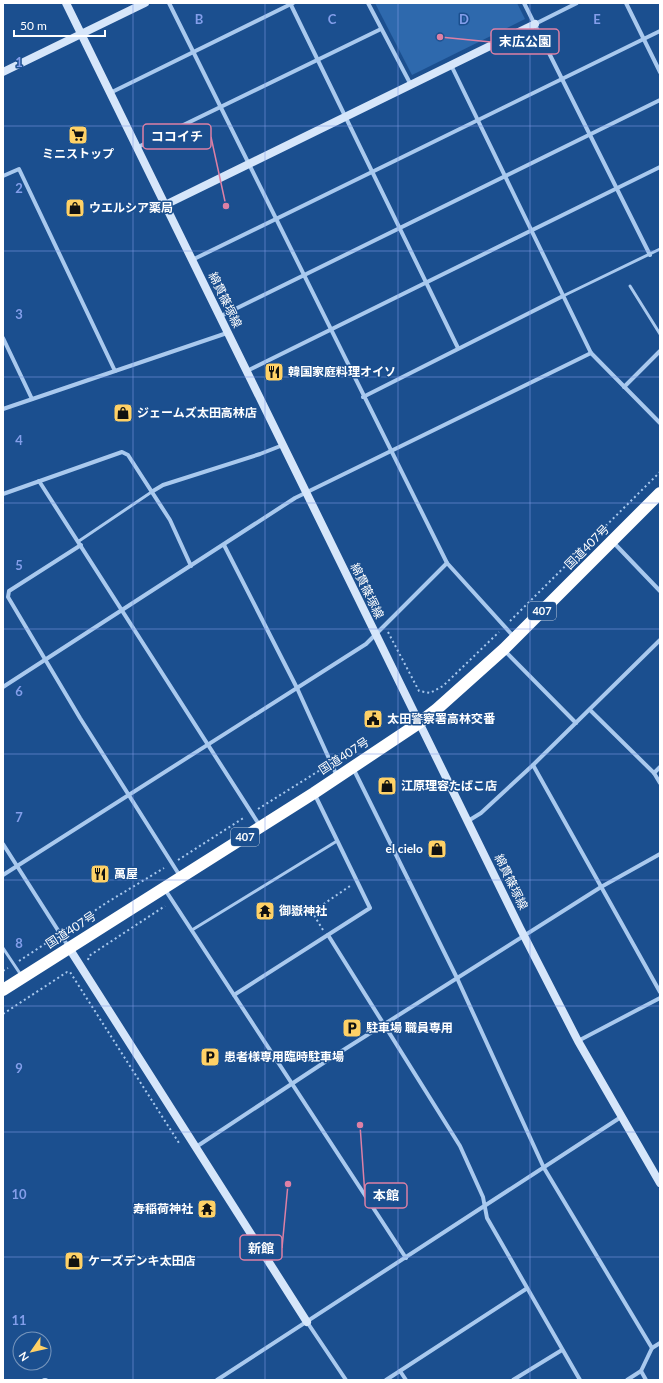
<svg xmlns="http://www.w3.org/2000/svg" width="663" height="1383" font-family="Lato,'Noto Sans JP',sans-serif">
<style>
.green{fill:#2e69ad}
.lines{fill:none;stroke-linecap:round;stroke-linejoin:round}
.path{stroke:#a9c9ee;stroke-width:2;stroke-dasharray:2 3;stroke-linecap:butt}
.lane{stroke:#a9c9ee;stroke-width:3}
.street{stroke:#a9c9ee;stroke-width:4}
.secondary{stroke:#d6e6fa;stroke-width:8}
.highway{stroke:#fff;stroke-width:12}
.grid{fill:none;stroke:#839eea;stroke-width:1;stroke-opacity:0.55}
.labels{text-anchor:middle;stroke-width:3;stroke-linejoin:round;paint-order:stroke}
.shield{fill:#1b4f8f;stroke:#bbcadd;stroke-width:1}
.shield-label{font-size:11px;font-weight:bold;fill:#fff}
.poi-label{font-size:12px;font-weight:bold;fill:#fff;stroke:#1b4f8f;text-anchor:start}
.street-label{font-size:12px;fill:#fff;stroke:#1b4f8f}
.grid-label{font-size:13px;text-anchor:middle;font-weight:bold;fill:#839eea;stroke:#1b4f8f;stroke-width:3;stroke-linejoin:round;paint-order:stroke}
.leader{fill:none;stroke:#dd80a5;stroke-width:1.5}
.callout-dot{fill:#dd80a5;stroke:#1b4f8f;stroke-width:1.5}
.callout{fill:#1b4f8f;stroke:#dd80a5;stroke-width:1.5}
.callout-label{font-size:13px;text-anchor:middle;font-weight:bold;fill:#fff}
</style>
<rect width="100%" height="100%" fill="#1b4f8f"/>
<!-- green -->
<path class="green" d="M375,3H517L525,19L412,75Z"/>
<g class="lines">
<!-- path -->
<g class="path">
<path d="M510,621L660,472"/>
<path d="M388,632L419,691L430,693L443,686L499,632"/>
<path d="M258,809L325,767"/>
<path d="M178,860L245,817"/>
<path d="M66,928L68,929L106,903L164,868"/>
<path d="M323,930L312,912L350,886"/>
<path d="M88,960L89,956L165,906"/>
<path d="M19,961L54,938"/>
<path d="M3,971L8,968"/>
<path d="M3,1014L67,972H70L179,1143"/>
</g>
<!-- lane -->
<g class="lane">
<path d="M630,286L660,334"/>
<path d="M563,296L660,249"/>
<path d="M79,541L153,491"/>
<path d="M192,930L337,841"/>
<path d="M3,948L21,975"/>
</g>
<!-- street -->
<g class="street">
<path d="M169,3L447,563L514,637"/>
<path d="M290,3L458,348"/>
<path d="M368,3L411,85"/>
<path d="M524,3L650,255"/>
<path d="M626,3L660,72"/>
<path d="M535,24L577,3"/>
<path d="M451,65L591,353L660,423"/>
<path d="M110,93L293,3"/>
<path d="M136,148L381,29"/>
<path d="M3,176L19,169L115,371"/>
<path d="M192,260L660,31"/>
<path d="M219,317L660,100"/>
<path d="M3,338L32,399"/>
<path d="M247,371L660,167"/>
<path d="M624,387L660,351"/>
<path d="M363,397L563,296"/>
<path d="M3,409L227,333"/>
<path d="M39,481L260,826"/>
<path d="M153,491L163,485L260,454L283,445"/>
<path d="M3,494L122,452L128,455L170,520L191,566"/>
<path d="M613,542L660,591"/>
<path d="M81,545L9,591L8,597L80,718L180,876"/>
<path d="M224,545L297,688L337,776"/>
<path d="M505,651L576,723"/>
<path d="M3,687L295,498L591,353"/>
<path d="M590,710L654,773L660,783"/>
<path d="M533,765L660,992"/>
<path d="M353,768L457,978L544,1168L652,1348"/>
<path d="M654,773L660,767"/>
<path d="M468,821L481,813L533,765L660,640"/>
<path d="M3,844L68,946"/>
<path d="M3,875L366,644L447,563"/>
<path d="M164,888L406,1258"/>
<path d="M328,935L460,1146L483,1197L487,1218L580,1380"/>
<path d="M234,995L370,908L315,795"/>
<path d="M578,1041L660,998"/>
<path d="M196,1147L334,1056L601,887L660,854"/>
<path d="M307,1322L346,1380"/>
<path d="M400,1371L406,1380"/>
<path d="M641,1371L646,1380"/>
<path d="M44,1380H46"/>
<path d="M217,1380L621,1117"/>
<path d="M386,1380L526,1289"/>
<path d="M513,1380L562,1350"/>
<path d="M627,1380L641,1371L652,1348L660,1343"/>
</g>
<!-- secondary -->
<g class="secondary">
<path d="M66,3L520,928L578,1041L660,1183"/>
<path d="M3,72L145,3"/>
<path d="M165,205L535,24"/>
<path d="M69,948L307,1322"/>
</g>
<!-- highway -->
<path class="highway" d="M3,990L314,793L419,723L437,709L504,649L660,493"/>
</g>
<!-- grid -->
<path class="grid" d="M133,3V1380M265,3V1380M398,3V1380M530,3V1380M3,126H660M3,251H660M3,377H660M3,503H660M3,629H660M3,754H660M3,880H660M3,1006H660M3,1132H660M3,1257H660"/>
<!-- icons -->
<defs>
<symbol id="supermarket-square" viewBox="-11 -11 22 22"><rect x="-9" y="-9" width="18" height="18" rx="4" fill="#ffd166" stroke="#1b4f8f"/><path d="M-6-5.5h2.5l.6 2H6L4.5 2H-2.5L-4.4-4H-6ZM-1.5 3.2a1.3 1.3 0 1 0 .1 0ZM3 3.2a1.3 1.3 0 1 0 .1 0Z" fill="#111"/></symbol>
<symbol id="shop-square" viewBox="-11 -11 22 22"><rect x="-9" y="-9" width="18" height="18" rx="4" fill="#ffd166" stroke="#1b4f8f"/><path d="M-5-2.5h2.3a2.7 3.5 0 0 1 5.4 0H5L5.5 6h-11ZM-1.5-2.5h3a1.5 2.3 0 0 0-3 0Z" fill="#111"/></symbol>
<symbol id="restaurant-square" viewBox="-11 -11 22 22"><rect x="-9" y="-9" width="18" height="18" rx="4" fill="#ffd166" stroke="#1b4f8f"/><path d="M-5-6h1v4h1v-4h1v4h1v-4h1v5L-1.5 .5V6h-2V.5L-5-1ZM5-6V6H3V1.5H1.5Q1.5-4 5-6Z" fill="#111"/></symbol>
<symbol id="civic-square" viewBox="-11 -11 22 22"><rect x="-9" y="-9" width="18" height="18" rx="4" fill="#ffd166" stroke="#1b4f8f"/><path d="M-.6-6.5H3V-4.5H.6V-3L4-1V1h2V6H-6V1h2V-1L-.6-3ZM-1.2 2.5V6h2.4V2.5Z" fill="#111"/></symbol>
<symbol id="temple-square" viewBox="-11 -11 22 22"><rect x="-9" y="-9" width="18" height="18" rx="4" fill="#ffd166" stroke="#1b4f8f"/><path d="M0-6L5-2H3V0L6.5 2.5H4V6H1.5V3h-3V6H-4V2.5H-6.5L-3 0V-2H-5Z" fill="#111"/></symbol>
<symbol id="parking-square" viewBox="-11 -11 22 22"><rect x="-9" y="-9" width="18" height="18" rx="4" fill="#ffd166" stroke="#1b4f8f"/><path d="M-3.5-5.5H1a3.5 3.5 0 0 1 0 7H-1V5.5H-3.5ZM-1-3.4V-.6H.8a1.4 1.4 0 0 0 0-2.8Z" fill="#111"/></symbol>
</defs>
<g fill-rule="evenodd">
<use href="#supermarket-square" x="67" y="124" width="22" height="22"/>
<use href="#shop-square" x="64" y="197" width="22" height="22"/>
<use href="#restaurant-square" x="263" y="361" width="22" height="22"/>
<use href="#shop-square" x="112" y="402" width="22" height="22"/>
<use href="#civic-square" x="362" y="708" width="22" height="22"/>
<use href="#shop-square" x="376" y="775" width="22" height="22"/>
<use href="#shop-square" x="426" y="838" width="22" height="22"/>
<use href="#restaurant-square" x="89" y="863" width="22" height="22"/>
<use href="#temple-square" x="254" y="900" width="22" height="22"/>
<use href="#parking-square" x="341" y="1017" width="22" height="22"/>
<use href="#parking-square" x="199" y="1046" width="22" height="22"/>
<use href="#temple-square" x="196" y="1198" width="22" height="22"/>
<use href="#shop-square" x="63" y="1250" width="22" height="22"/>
</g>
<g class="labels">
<!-- shield labels -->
<g class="shield">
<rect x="528" y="602" width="28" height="18" rx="3"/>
<rect x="231" y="828" width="28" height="18" rx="3"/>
</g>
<g class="shield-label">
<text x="542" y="615">407</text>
<text x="245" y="841">407</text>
</g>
<!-- poi labels -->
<g class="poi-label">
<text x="78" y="158" text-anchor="middle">ミニストップ</text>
<text x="89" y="212">ウエルシア薬局</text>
<text x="288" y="376">韓国家庭料理オイソ</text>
<text x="137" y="417">ジェームズ太田高林店</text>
<text x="387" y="723">太田警察署高林交番</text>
<text x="401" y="790">江原理容たばこ店</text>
<text x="423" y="853" text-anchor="end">el cielo</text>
<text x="114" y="878">萬屋</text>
<text x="279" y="915">御嶽神社</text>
<text x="366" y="1032">駐車場 職員専用</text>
<text x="224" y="1061">患者様専用臨時駐車場</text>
<text x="193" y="1213" text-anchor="end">寿稲荷神社</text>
<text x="88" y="1265">ケーズデンキ太田店</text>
</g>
<!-- street labels -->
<g class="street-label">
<text transform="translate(225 300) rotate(64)" y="4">綿貫篠塚線</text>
<text transform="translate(587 547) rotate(-45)" y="4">国道407号</text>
<text transform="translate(367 591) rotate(64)" y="4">綿貫篠塚線</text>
<text transform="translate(344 756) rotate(-33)" y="4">国道407号</text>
<text transform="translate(511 882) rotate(64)" y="4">綿貫篠塚線</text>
<text transform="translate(71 930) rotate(-33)" y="4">国道407号</text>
</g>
</g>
<g class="grid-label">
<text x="199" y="24">B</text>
<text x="332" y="24">C</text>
<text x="464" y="24">D</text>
<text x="597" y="24">E</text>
<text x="19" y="67">1</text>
<text x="19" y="193">2</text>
<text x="19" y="319">3</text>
<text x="19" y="445">4</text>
<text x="19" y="570">5</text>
<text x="19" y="696">6</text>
<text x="19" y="822">7</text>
<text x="19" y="948">8</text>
<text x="19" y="1073">9</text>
<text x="19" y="1199">10</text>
<text x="19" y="1325">11</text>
</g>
<!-- callouts -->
<path class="leader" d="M440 37L491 42M226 206L211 137M360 1125L365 1196M288 1184L282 1248"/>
<g class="callout-dot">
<circle cx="440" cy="37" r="4"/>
<circle cx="226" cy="206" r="4"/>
<circle cx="360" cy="1125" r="4"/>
<circle cx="288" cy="1184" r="4"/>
</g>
<g class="callout">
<rect x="491" y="29" width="68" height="25" rx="4"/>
<rect x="143" y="124" width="68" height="25" rx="4"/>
<rect x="365" y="1183" width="42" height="25" rx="4"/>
<rect x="240" y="1235" width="42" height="25" rx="4"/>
</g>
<g class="callout-label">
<text x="525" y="46">末広公園</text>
<text x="177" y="141">ココイチ</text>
<text x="386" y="1200">本館</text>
<text x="261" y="1253">新館</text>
</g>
<!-- border -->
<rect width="663" height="1383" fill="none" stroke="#ffffff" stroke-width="8"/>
<!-- north arrow -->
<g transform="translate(32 1351) rotate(236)"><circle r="19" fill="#1b4f8f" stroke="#7695bc"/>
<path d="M0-3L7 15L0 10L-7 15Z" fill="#ffd166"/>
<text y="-6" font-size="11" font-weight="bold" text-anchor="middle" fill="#ffffff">N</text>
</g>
<!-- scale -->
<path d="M14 30v6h91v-6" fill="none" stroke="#ffffff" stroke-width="2"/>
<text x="20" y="30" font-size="12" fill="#ffffff" stroke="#1b4f8f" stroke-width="3" paint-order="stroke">50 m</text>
</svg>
